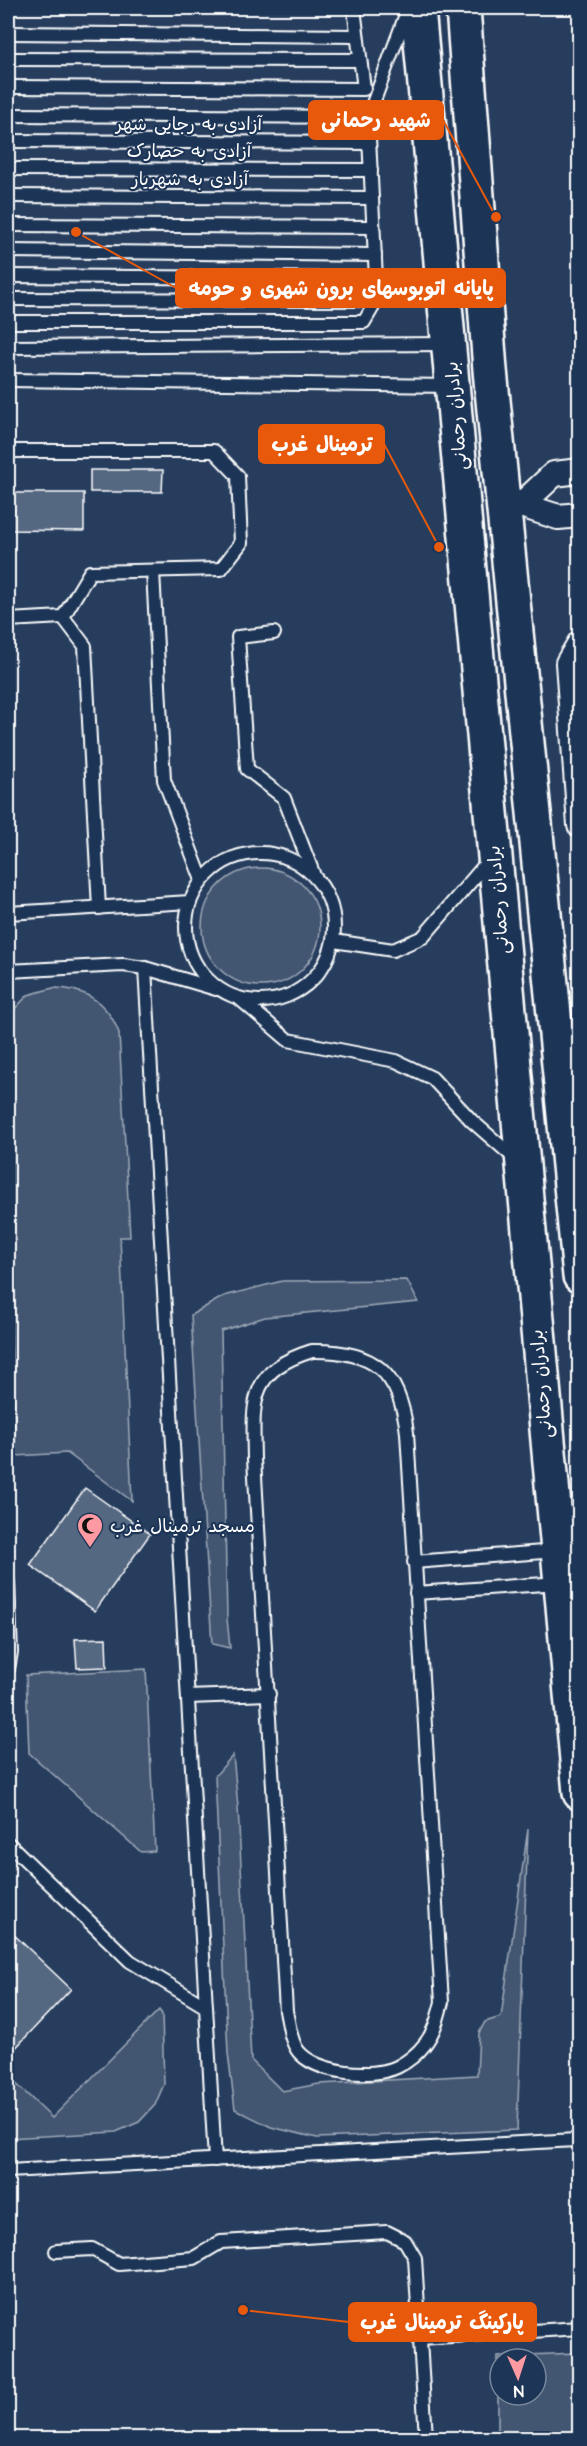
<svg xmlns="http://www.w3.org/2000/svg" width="587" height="2446" font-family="'Architects Daughter','Playpen Sans Arabic',sans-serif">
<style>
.green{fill:#425672;stroke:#a0aab8;stroke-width:1.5;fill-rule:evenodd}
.building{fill:#556781;stroke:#fff;stroke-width:1.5}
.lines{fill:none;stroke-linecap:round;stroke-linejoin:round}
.service-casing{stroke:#fff;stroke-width:16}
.minor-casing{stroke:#fff;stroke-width:28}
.secondary-casing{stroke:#fff;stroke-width:38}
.service{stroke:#1d3557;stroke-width:12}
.minor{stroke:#1d3557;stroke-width:24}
.secondary{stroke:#1d3557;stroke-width:33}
.labels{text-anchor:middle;stroke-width:4.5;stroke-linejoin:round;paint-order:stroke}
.street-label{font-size:18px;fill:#fff;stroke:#1d3557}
.poi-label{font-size:18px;fill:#fff;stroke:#1d3557;text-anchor:start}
.leader{fill:none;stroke:#e8590c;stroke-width:2}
.callout-dot{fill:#e8590c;stroke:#1d3557;stroke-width:2}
.callout{fill:#e8590c;stroke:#e8590c;stroke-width:2}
.callout-label{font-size:20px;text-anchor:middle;font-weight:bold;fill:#fff}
</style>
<rect width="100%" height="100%" fill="#263d5e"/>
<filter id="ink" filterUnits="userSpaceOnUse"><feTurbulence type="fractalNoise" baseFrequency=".0167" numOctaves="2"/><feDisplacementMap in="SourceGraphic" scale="12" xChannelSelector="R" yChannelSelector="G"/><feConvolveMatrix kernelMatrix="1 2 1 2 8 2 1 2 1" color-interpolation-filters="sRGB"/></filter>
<g filter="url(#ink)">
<!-- green -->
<g class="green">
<circle cx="261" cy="927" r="59"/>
<path d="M53,988C86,988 108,1003 119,1033L130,1237H120L132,1501L67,1453L16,1456L8,1268V1016L28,995Z"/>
<path d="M407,1280L418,1302L265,1317L221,1331L227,1618L230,1648L212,1644L191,1315L224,1296L282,1281Z"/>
<path d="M146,1669L155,1851L141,1852L29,1753L26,1675Z"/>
<path d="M233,1755L238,1807L251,2060L282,2091L319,2084L477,2075L479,2033L485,2022L501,2017L528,1829L517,2130L317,2138L271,2127L235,2109L228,2053L215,1776Z"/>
<path d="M159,2010L162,2014L164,2084L155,2105L139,2122L116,2132L8,2138V2076L52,2118Z"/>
<path d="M578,2353L579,2438H498V2356ZM500,2359H536V2395H500Z"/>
</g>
<!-- building -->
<g class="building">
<path d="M90,470H163L162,492H90Z"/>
<path d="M8,493H84V531L8,530Z"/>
<path d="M85,1488L150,1534L95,1611L30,1565Z"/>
<path d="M106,1638L107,1667L77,1668L75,1639Z"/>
<path d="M8,1929L71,1989L8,2056Z"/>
</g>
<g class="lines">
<defs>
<g id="service">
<path d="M8,33L357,36"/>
<path d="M8,59L360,60"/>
<path d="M8,87L364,89L354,8"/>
<path d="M8,115L368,117"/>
<path d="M8,141L369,143"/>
<path d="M8,169L371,170"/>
<path d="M8,196L372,198"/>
<path d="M8,225L373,227"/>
<path d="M8,251L375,255"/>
<path d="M8,276L376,279"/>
<path d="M8,299L377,300"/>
<path d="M8,322H364L377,300L368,117L408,9"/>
<path d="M8,347L449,344"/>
<path d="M8,380L451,386"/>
<path d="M8,451H214L238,476L241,543L221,569L90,572L63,617"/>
<path d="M153,571L164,780L202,880"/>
<path d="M63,617L85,646L99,908"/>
<path d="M8,620L63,617"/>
<path d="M274,633L238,637L247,769L284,798L313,873"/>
<circle cx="260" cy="927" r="74"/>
<path d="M8,913L190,902"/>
<path d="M334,941L393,950L423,937L490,859"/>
<path d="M145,968L215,2160"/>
<path d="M8,971L123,965L145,968L216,989"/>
<path d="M241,1000L288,1040L396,1061L432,1078L472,1121L518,1161"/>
<path d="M312,1351C373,1350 400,1371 407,1433L442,2002C438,2017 435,2031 425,2044C418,2053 407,2062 397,2067C372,2079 315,2073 298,2051C290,2040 289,2024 286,2011L254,1459C253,1401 248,1371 312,1351Z"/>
<path d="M414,1562L556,1551"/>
<path d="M8,1582L11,1652L8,1669"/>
<path d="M416,1593L559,1583"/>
<path d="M188,1697L269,1694"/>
<path d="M8,1843L130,1961L206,2007"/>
<path d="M8,2171L576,2140"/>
<path d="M56,2251L92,2249L119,2264L194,2258L221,2242L387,2232L405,2241L415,2258L426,2438"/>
<path d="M420,2338L580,2328"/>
</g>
<g id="minor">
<path d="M521,505L554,474L580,471"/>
<path d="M504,506L521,505L558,517L580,515"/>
<path d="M580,643L568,663L580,825"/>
</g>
<g id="secondary">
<path d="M418,8L580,1793"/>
<path d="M463,8L490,370L580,1276"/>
</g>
</defs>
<!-- service casing -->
<use href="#service" class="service-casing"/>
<!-- minor casing -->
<use href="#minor" class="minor-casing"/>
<!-- secondary casing -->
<use href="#secondary" class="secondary-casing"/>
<!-- service -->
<use href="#service" class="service"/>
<!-- minor -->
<use href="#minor" class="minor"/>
<!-- secondary -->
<use href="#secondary" class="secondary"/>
</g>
</g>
<!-- icons -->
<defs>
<symbol id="mosque-pin" viewBox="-11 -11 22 30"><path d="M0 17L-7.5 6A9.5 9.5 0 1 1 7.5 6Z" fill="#ff9aa2" stroke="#1d3557"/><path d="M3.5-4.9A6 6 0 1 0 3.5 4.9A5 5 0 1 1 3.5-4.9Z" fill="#111"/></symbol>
</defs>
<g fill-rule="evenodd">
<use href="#mosque-pin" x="75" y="1511" width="30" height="40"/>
</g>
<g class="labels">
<!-- street labels -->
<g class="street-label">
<text x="189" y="130">آزادی به رجایی شهر</text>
<text x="189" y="157">آزادی به حصارک</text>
<text x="190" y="185">آزادی به شهریار</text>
<text transform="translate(456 416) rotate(-95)" y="6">برادران رحمانی</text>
<text transform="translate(498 900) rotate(-95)" y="6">برادران رحمانی</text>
<text transform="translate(541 1384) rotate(-95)" y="6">برادران رحمانی</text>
</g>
<!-- poi labels -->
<g class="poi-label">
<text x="110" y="1532">مسجد ترمینال غرب</text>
</g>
</g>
<!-- callouts -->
<path class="leader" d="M496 217L443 120M76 232L176 288M439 547L384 444M243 2310L349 2322"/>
<g class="callout-dot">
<circle cx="496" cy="217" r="6"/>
<circle cx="76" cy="232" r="6"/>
<circle cx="439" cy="547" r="6"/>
<circle cx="243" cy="2310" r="6"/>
</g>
<g class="callout">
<rect x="309" y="101" width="134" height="38" rx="6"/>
<rect x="176" y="269" width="329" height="38" rx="6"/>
<rect x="259" y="425" width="125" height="38" rx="6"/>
<rect x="349" y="2303" width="187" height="38" rx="6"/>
</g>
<g class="callout-label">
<text x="376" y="127">شهید رحمانی</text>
<text x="341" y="295">پایانه اتوبوسهای برون شهری و حومه</text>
<text x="322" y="451">ترمینال غرب</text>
<text x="442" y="2329">پارکینگ ترمینال غرب</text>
</g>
<!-- margin -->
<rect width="587" height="2446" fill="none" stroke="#1d3557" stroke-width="30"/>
<rect x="15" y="15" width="557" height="2416" fill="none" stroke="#fff" stroke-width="2" filter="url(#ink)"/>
<!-- north arrow -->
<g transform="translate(518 2377) rotate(177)"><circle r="28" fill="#1d3557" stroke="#77869a" stroke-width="1.5"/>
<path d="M0-4.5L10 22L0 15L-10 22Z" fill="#ff9aa2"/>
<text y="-9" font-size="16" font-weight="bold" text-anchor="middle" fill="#ffffff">N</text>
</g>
</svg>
